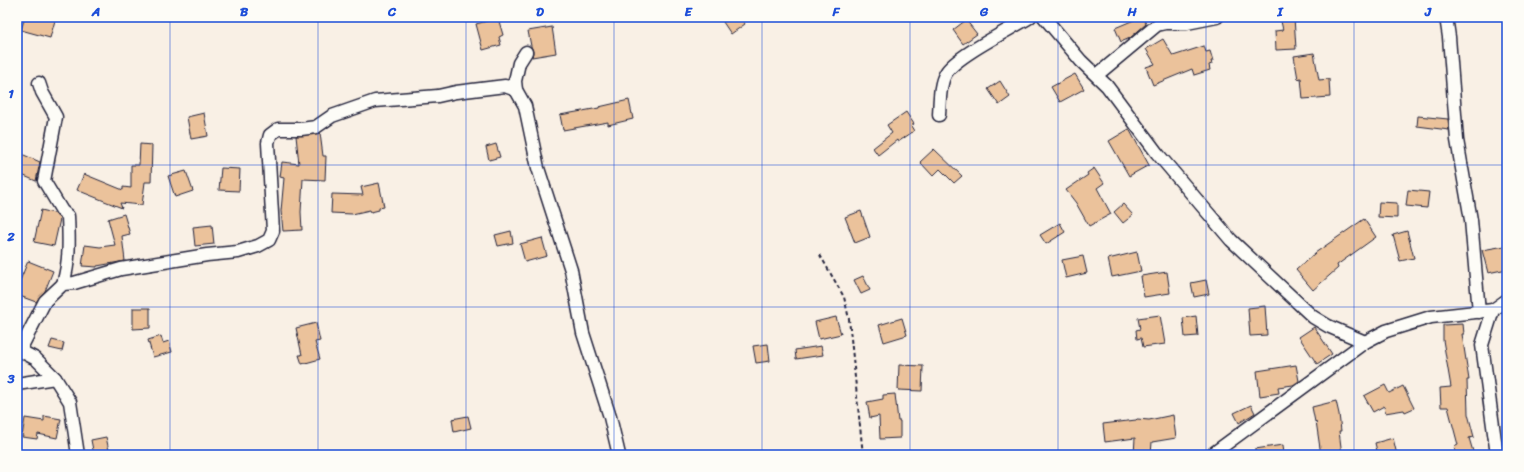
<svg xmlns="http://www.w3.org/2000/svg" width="1524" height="472" font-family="Sriracha,sans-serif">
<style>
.building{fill:#ebc29b;stroke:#22223b}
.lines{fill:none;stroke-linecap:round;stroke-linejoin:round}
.minor-casing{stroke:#22223b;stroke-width:15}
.path{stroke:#22223b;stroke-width:2;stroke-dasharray:4 3;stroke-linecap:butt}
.minor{stroke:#fdfcf7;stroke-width:12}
.grid{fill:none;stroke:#1d4ed8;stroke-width:1;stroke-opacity:0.55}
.neatline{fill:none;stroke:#1d4ed8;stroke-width:1.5}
.grid-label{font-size:13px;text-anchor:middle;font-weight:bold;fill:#1d4ed8}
</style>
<rect width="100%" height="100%" fill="#f9f0e5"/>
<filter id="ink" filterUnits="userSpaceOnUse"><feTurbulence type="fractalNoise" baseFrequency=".025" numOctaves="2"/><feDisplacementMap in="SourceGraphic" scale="8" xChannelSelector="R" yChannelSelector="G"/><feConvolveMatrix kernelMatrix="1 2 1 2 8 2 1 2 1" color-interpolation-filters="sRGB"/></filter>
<g filter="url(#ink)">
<!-- building -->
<g class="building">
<path d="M25,17H56L50,38L21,30Z"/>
<path d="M729,17H741L745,24L731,34L723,22Z"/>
<path d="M1141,17H1143L1146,24L1130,38L1121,42L1115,28Z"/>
<path d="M1280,17H1294L1296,49L1276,50L1275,31L1283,30Z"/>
<path d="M498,18L503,35L499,37L501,45L483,50L476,24Z"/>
<path d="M966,20L977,34L963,44L953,30Z"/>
<path d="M552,27L556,53L532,57L533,52L531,46L528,31Z"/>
<path d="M1163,39L1173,56L1204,46L1206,52L1210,51L1213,61H1211L1212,64L1209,65L1210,70L1194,75L1192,69L1153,85L1146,67L1155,64L1146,49Z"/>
<path d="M1314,53L1319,80L1329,79L1330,97L1303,99L1301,78L1298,79L1294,56Z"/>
<path d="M1075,74L1084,89L1060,102L1051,87Z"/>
<path d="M1000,81L1010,97L999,105L988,89Z"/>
<path d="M629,100L633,119L608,125V122L563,130L560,115L599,108V107Z"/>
<path d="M906,112L914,124L911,126L914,131L898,142L897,140L878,155L873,148L892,133L887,125Z"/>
<path d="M204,113L208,136L191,139L187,117Z"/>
<path d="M1418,116L1448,119L1449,130L1417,126Z"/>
<path d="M1129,129L1149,165L1129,176L1109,141Z"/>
<path d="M320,133L323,156H326L325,180L303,179L301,212L302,230L283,231L281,211L284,178L280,177L282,162L299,164L296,136Z"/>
<path d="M140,144L152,145L151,182H145L142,205L120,203L122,208L77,190L84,174L123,190V187L131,188V165H139Z"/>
<path d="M496,144L500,157L489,160L486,147Z"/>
<path d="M934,149L962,176L954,183L940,169L933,176L920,162Z"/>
<path d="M17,152L40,162L36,181L17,173Z"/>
<path d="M221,168L240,169L239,191L219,190Z"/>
<path d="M1094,168L1104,183L1097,188L1111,214L1089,226L1076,203L1066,190L1088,175L1087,173Z"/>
<path d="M186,171L193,191L175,197L168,176Z"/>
<path d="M379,183L384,207L379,208V210L371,212L370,210L352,214L331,213L332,194L363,195L361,187Z"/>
<path d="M1408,190L1429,192L1427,208L1406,206Z"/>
<path d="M1379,202L1397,203V218L1378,217Z"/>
<path d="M1123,204L1133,215L1123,223L1114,212Z"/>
<path d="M41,210L54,213L60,219L54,246L34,242Z"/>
<path d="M861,211L870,237L855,243L845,217Z"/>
<path d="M124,214L130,234L122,236L125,261L97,266V267L82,266L85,245L100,247L115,245L108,219Z"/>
<path d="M1364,219L1376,237L1337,265L1338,268L1313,290L1296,270L1315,253Z"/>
<path d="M1060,223L1065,232L1046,244L1040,235Z"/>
<path d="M212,225L214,244L195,246L193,227Z"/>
<path d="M511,231L513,243L498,246L495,235Z"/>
<path d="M1407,231L1414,258L1400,261L1393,235Z"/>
<path d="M542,238L547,256L525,262L520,244Z"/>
<path d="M1505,246H1507V269L1488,273L1482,250Z"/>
<path d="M1137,252L1141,271L1112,277L1108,259Z"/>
<path d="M1083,256L1087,273L1066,278L1062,260Z"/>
<path d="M28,261L53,271L45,291L36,302L17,295V288Z"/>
<path d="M1167,272L1170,293L1144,297L1141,276Z"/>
<path d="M863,276L870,290L861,294L854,280Z"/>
<path d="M1206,280L1209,294L1194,297L1191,283Z"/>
<path d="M1265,306L1267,335L1250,336L1248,308Z"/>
<path d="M133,308H150V328L133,329Z"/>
<path d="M1160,315L1165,344L1143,347L1141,338L1137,339L1136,330L1140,329L1138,318Z"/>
<path d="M1196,316L1198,336L1185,337L1183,318Z"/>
<path d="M836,317L841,334L819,339L815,322Z"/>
<path d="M902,318L907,335L884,342L879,325Z"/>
<path d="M316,323L320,341L315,342L320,359L302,364L299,355H302L296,328Z"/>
<path d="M1463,324L1464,334H1462L1469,380H1467L1468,414L1474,437L1469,438L1474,455H1456L1454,447L1458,445L1448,407H1441L1440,388L1451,387L1443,340V325Z"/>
<path d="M1314,327L1332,354L1317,364L1299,337Z"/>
<path d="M161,336L163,343L169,341L172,352L153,357L148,340Z"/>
<path d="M52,340L64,343L62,351L49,348Z"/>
<path d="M768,344L770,361L756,363L753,346Z"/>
<path d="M821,346L823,355L796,359L795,350Z"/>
<path d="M899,365L923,366L922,391L898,390Z"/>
<path d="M1296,365L1299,381L1293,385L1278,387L1279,393L1260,396L1257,371Z"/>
<path d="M1385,385L1389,393L1403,386L1414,408L1405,412L1404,410L1385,413L1384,406L1373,412L1364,396Z"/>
<path d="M895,394L898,421H900V438L880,439L879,416L870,418L867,402L883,399V395Z"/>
<path d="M1336,401L1339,414L1341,431H1339L1342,455H1321L1316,421L1315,422L1312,407Z"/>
<path d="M1251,405L1255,413L1239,423L1234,413Z"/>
<path d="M1173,415L1176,438L1152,442L1151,455H1134L1135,438L1105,442L1103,424L1136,420L1137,419L1149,420Z"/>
<path d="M44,416L61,419L57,438L38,434L37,439L22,437L25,418L44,421Z"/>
<path d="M468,416L471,428L454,432L452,419Z"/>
<path d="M106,437L110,455H94L91,440Z"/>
<path d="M1393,438L1397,455H1378L1375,443Z"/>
<path d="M1283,445L1284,455H1255V449Z"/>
</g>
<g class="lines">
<defs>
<g id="minor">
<path d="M1044,17L1081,61L1107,86L1157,153L1231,240L1313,317L1328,326L1365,342"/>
<path d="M1446,17L1449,37L1457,140L1471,220L1479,312"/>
<path d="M526,52L519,63L515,81L516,90L525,106L538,168L571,270L583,333L610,417L619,455"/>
<path d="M1097,75L1157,25L1166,23H1187L1217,17"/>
<path d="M39,83L42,92L56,117L44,181L62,211L68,216C69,239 70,261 63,284"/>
<path d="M939,115C940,102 939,84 946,73C956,56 1011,29 1030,17"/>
<path d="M17,349L36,359L55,378L70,402L78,455"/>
<path d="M20,350L45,301L63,284L74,283L121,269L207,255L238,252L258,246L269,240L273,231L268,143L270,135L278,129H301L316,127L332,116L375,101L438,96L456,92L505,86L516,90"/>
<path d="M17,384L55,378"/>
<path d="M1211,455L1365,342L1386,331L1431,317L1493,310"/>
<path d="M1497,455L1482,345L1493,310L1507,300"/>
</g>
</defs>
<!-- minor casing -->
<use href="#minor" class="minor-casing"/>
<!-- path -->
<path class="path" d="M820,255L844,297L849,319L863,455"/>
<!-- minor -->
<use href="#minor" class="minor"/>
</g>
</g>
<!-- grid -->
<path class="grid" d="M170,17V455M318,17V455M466,17V455M614,17V455M762,17V455M910,17V455M1058,17V455M1206,17V455M1354,17V455M17,165H1507M17,307H1507"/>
<!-- margin -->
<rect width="1524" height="472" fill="none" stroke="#fdfcf7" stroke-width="44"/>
<rect x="22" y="22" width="1480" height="428" class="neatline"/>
<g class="grid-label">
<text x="96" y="16">A</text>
<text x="244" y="16">B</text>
<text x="392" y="16">C</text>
<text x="540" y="16">D</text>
<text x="688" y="16">E</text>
<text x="836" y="16">F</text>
<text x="984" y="16">G</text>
<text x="1132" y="16">H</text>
<text x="1280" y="16">I</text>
<text x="1428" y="16">J</text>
<text x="11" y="98">1</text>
<text x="11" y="241">2</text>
<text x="11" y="383">3</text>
</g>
</svg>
